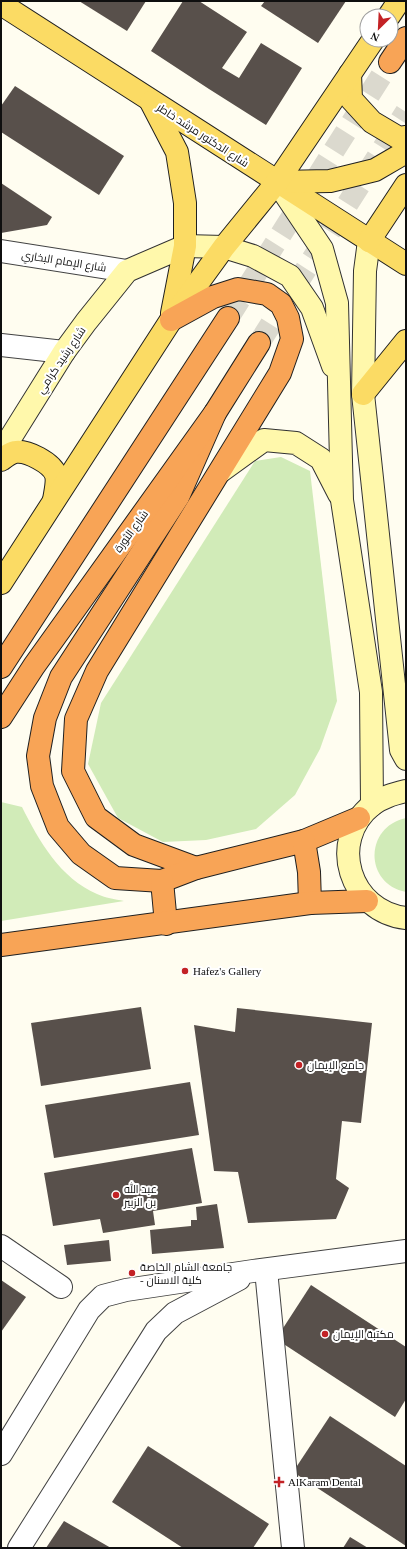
<svg xmlns="http://www.w3.org/2000/svg" width="407" height="1549" font-family="'Times New Roman',Cairo,serif">
<style>
.green{fill:#d1ebb8}
.building{fill:#58504b}
.lines{fill:none;stroke-linecap:round;stroke-linejoin:round}
.highway-tunnel{stroke:#dbd9ce;stroke-width:22;stroke-dasharray:22 11;stroke-linecap:butt}
.street-casing{stroke:#424242;stroke-width:24}
.secondary-casing{stroke:#313131;stroke-width:24}
.primary-casing{stroke:#202020;stroke-width:24}
.highway-casing{stroke:#202020;stroke-width:24}
.street{stroke:#fff;stroke-width:22}
.secondary{stroke:#fff8ab;stroke-width:22}
.primary{stroke:#fbdb64;stroke-width:22}
.highway{stroke:#f8a456;stroke-width:22}
.poi-dot{fill:#c32225;stroke:#fff;stroke-width:1.5}
.labels{text-anchor:middle;stroke-width:4;stroke-linejoin:round;paint-order:stroke}
.street-label{font-size:11px;fill:#0f0f0f;stroke:#fff}
.poi-label{font-size:11px;fill:#0f0f0f;stroke:#fff;text-anchor:start}
</style>
<rect width="100%" height="100%" fill="#fffdf0"/>
<!-- green -->
<g class="green">
<path d="M281,457L310,471L337,701L320,749L295,795L256,829L206,840L163,842L118,818L88,764L101,703L255,461Z"/>
<path d="M1,802L22,807C39,841 60,878 97,894C105,898 115,899 124,901L1,921Z"/>
<path d="M406,818V892C364,884 364,827 406,818Z"/>
</g>
<!-- building -->
<g class="building">
<path d="M79,1H146L127,31Z"/>
<path d="M183,1H199L247,32L222,68L239,78L261,43L302,68L266,125L209,89L151,51Z"/>
<path d="M265,1H346L318,43L261,6Z"/>
<path d="M15,86L124,156L99,195L1,132V106Z"/>
<path d="M1,183L52,217L47,225L1,233Z"/>
<path d="M141,1007L151,1069L41,1086L31,1023Z"/>
<path d="M237,1008L372,1023L361,1123L342,1121L336,1179L349,1188L336,1219L248,1223L238,1172L214,1171L194,1025L235,1032Z"/>
<path d="M190,1082L199,1135L54,1158L45,1105Z"/>
<path d="M192,1148L202,1203L153,1211L155,1225L103,1233L100,1219L53,1226L44,1173Z"/>
<path d="M217,1204L224,1248L152,1254L150,1230L191,1226V1220H197L196,1207Z"/>
<path d="M109,1240L111,1261L67,1265L64,1245Z"/>
<path d="M1,1280L26,1297L1,1332Z"/>
<path d="M311,1285L406,1347V1399L395,1417L276,1339Z"/>
<path d="M330,1416L406,1466V1546L293,1472Z"/>
<path d="M148,1446L269,1524L253,1548H183L112,1502Z"/>
<path d="M64,1521L111,1548H46Z"/>
<path d="M350,1537L368,1548H343Z"/>
</g>
<g class="lines">
<!-- highway-tunnel -->
<g class="highway-tunnel">
<path d="M228,318L390,62"/>
<path d="M259,343L406,112"/>
</g>
<defs>
<g id="street">
<path d="M1,251L127,271"/>
<path d="M1,345L64,352"/>
<path d="M1,1246L61,1287"/>
<path d="M266,1270L293,1548"/>
<path d="M1,1454L89,1310L103,1296L126,1290L253,1271L406,1251"/>
<path d="M19,1548L156,1331L175,1313L239,1279"/>
</g>
<g id="secondary">
<path d="M277,182L322,249L337,303L342,500L371,692L372,805"/>
<path d="M369,241L365,271L363,394L401,750L406,759"/>
<path d="M1,453L64,352L86,322L127,271L185,246L224,247L253,256L290,276L312,308L333,366"/>
<path d="M221,471L264,440L296,443L321,459L339,494"/>
<path d="M406,791C394,794 382,797 372,805C327,841 350,912 406,918"/>
</g>
<g id="primary">
<path d="M1,4L406,264"/>
<path d="M389,16L399,1"/>
<path d="M350,74L351,99L372,122L399,138L406,137"/>
<path d="M151,102L177,152L185,203V246L172,313"/>
<path d="M277,182L330,181L375,170L406,152"/>
<path d="M369,241L406,185"/>
<path d="M363,394L406,341"/>
<path d="M1,460C5,457 10,453 15,452C27,450 52,463 56,475C58,482 55,493 54,500"/>
<path d="M1,583L171,320L224,247L277,182L373,40"/>
</g>
<g id="highway">
<path d="M390,62L406,38"/>
<path d="M171,320L213,297L238,289L267,294L281,304L288,318L292,339L280,373L97,671L76,719L73,771L96,817L134,845L196,868"/>
<path d="M215,413L178,497L61,677L45,718L38,756L42,786L58,827L81,854L115,878L162,881L196,868L304,841L359,818"/>
<path d="M1,667L228,318"/>
<path d="M1,717L34,666L215,413L259,343"/>
<path d="M304,841L309,872L310,903"/>
<path d="M162,881L166,924"/>
<path d="M1,945L310,903L367,901"/>
</g>
</defs>
<!-- street casing -->
<use href="#street" class="street-casing"/>
<!-- secondary casing -->
<use href="#secondary" class="secondary-casing"/>
<!-- primary casing -->
<use href="#primary" class="primary-casing"/>
<!-- highway casing -->
<use href="#highway" class="highway-casing"/>
<!-- street -->
<use href="#street" class="street"/>
<!-- secondary -->
<use href="#secondary" class="secondary"/>
<!-- primary -->
<use href="#primary" class="primary"/>
<!-- highway -->
<use href="#highway" class="highway"/>
</g>
<!-- markers -->
<g class="poi-dot">
<circle cx="185" cy="971" r="4"/>
<circle cx="299" cy="1065" r="4"/>
<circle cx="116" cy="1195" r="4"/>
<circle cx="132" cy="1273" r="4"/>
<circle cx="325" cy="1334" r="4"/>
<path d="M277 1476h4v4h4v4h-4v4h-4v-4h-4v-4h4z"/>
</g>
<g class="labels">
<!-- street labels -->
<g class="street-label">
<text transform="translate(203 135) rotate(33)" y="4">شارع الدكتور مرشد خاطر</text>
<text transform="translate(64 261) rotate(9)" y="4">شارع الإمام البخاري</text>
<text transform="translate(61 360) rotate(-56)" y="4">شارع رشيد كرامي</text>
<text transform="translate(131 531) rotate(-54)" y="4">شارع الثورة</text>
</g>
<!-- poi labels -->
<g class="poi-label">
<text x="193" y="975">Hafez's Gallery</text>
<text x="307" y="1069">جامع الإيمان</text>
<text x="124" y="1193">عبد الله<tspan x="124" dy="13">بن الزبير</tspan></text>
<text x="140" y="1271">جامعة الشام الخاصة<tspan x="140" dy="13">- كلية الاسنان</tspan></text>
<text x="333" y="1338">مكتبة الإيمان</text>
<text x="288" y="1486">AlKaram Dental</text>
</g>
</g>
<!-- border -->
<rect width="407" height="1549" fill="none" stroke="#0f0f0f" stroke-width="4"/>
<!-- north arrow -->
<g transform="translate(379 28) rotate(204)"><circle r="19" fill="#ffffff" stroke="#9f9f9f"/>
<path d="M0-3L7 15L0 10L-7 15Z" fill="#c32225"/>
<text y="-6" font-size="11" font-weight="bold" text-anchor="middle" fill="#0f0f0f">N</text>
</g>
</svg>
